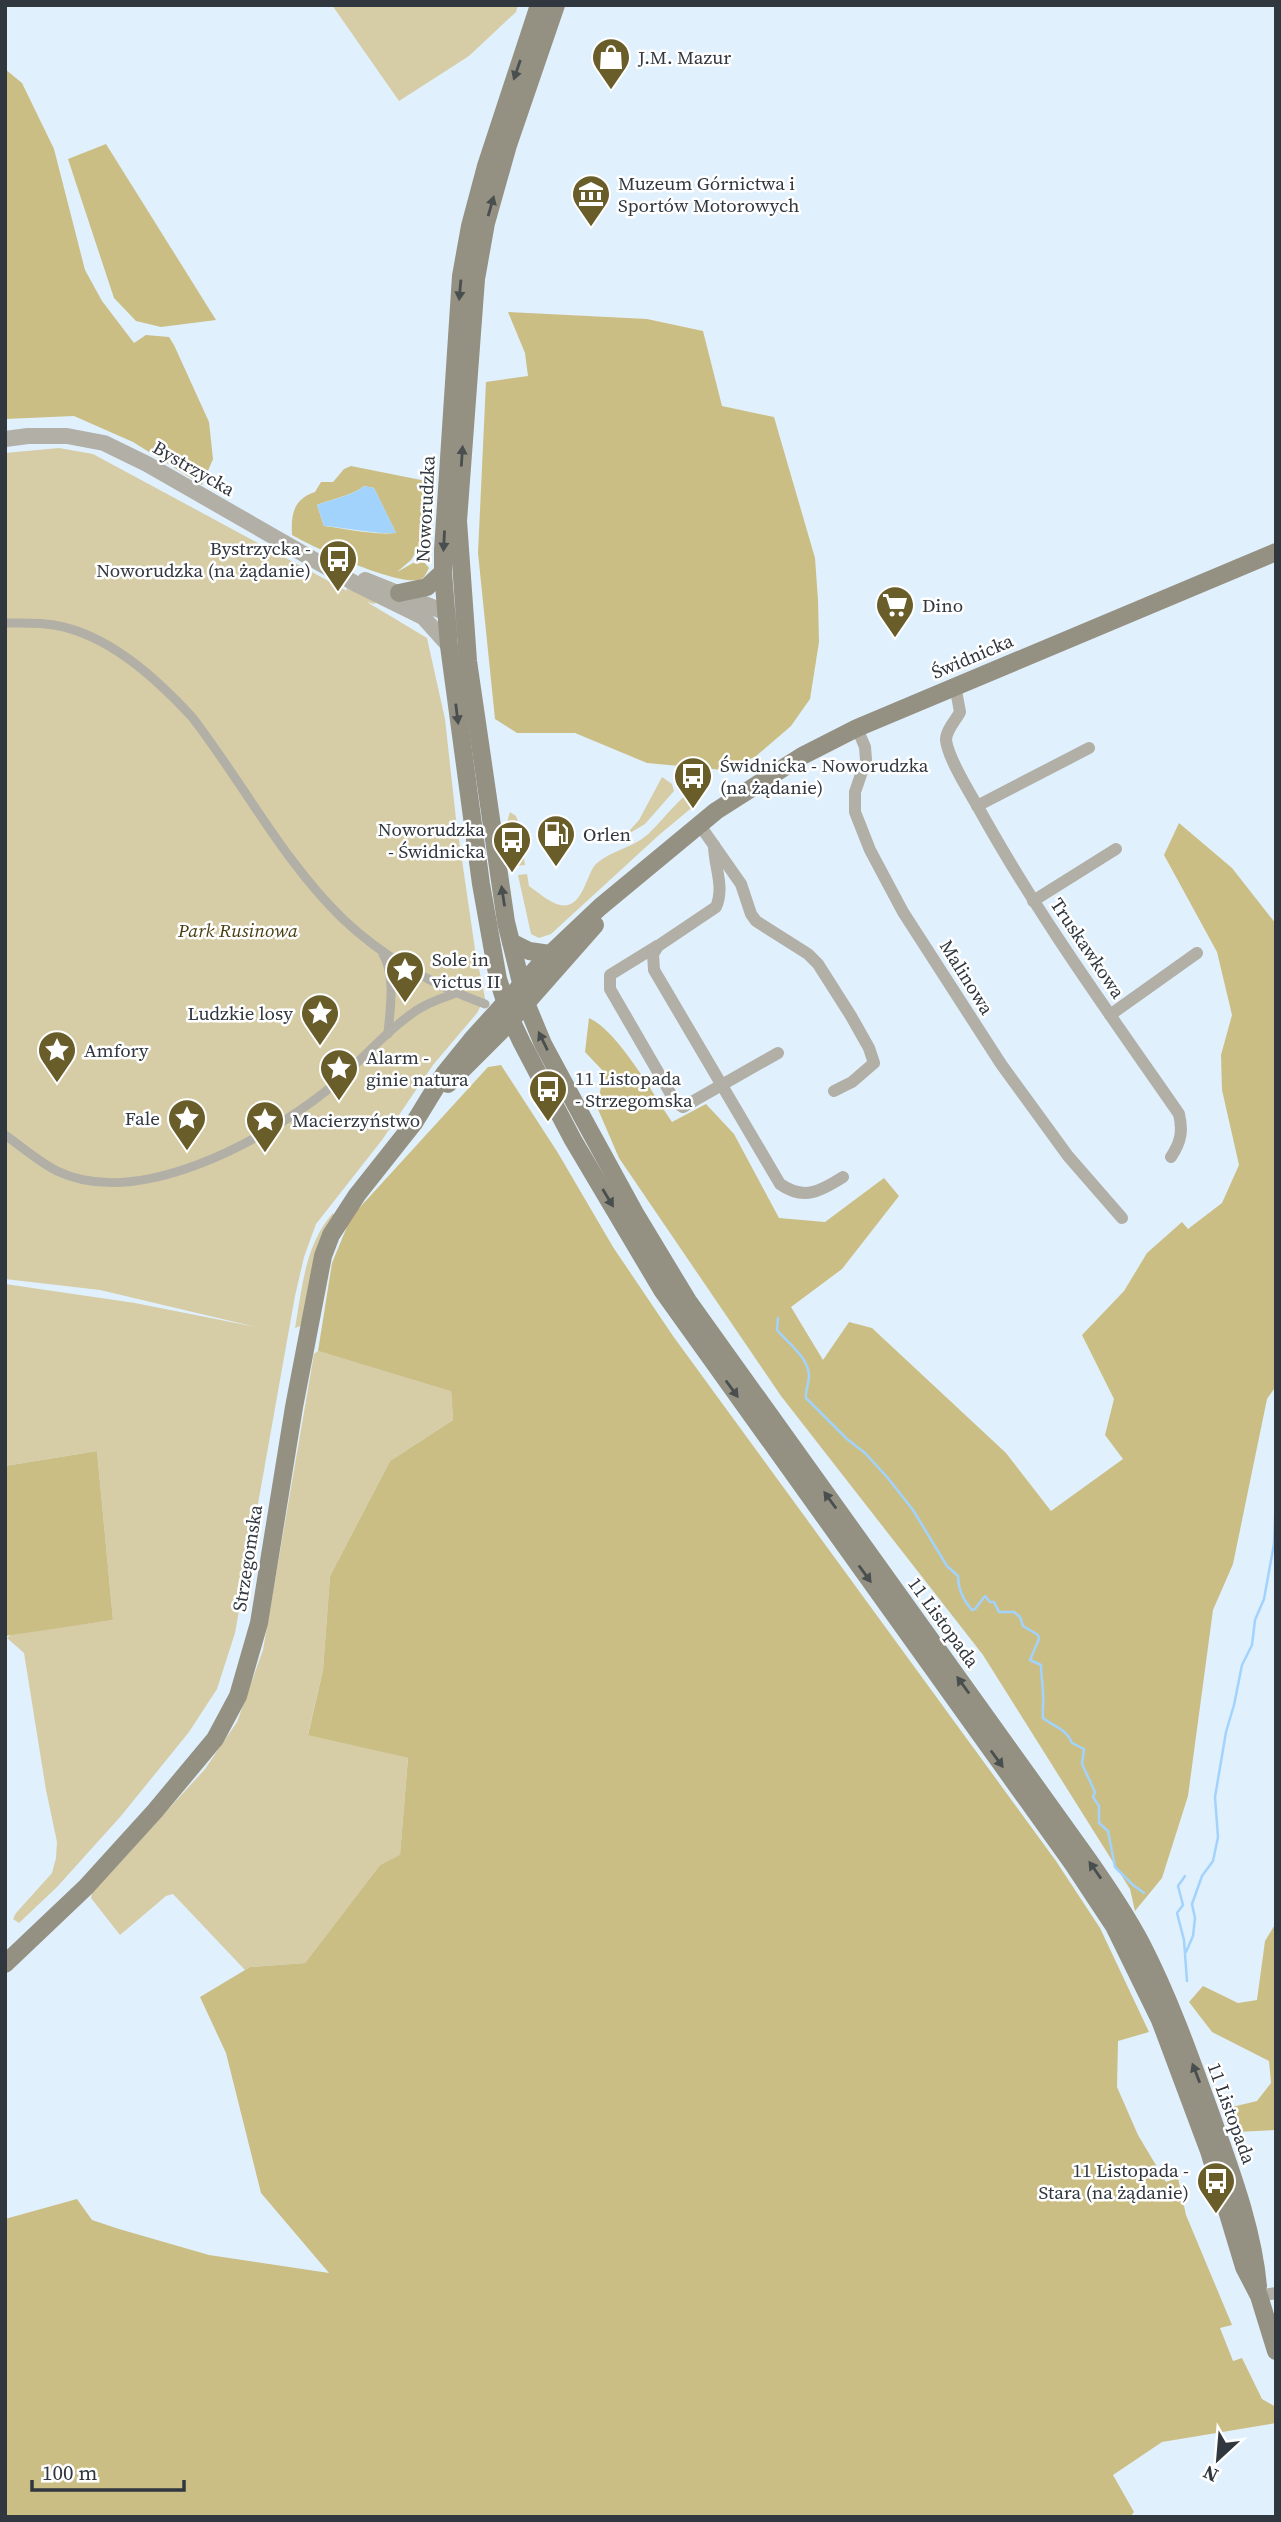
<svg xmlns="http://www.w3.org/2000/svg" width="1281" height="2522" font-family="'Source Serif 4',serif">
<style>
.green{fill:#d6cda7}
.forest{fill:#cbbe84;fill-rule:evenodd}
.water{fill:#a2d3fd}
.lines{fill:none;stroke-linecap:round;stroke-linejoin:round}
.stream{stroke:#a2d3fd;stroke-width:2.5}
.pedestrian{stroke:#b1afa6;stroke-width:9}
.minor{stroke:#b1afa6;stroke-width:12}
.tertiary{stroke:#b1afa6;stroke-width:16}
.secondary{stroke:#949183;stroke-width:18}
.oneway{fill:#494e4f}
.labels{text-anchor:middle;stroke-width:5;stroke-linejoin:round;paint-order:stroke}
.poi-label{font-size:19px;fill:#30373e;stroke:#fff;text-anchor:start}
.street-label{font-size:19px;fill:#30373e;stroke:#fff}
.park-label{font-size:19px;font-style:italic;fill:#483e10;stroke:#fff}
</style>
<rect width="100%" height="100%" fill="#e1f0fd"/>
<!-- green -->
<g class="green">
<path d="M332,5H518L516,12L469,56L399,101Z"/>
<path d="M59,448L93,454L347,591L346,588L377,602L374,604L367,602L427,638L445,719L456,819L475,949L485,998L477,1013L433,1065L382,1140L316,1224L304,1257L295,1296L235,1633L217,1689L189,1732L121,1816L57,1887L19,1923L13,1919L16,1913L52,1873L56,1858L57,1842L46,1790L24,1653L7,1638L12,1634L113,1620L97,1451L5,1466V1284L135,1303L256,1327L100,1290L5,1279V453Z"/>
<path d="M662,777L672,784L674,791L645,824L630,833V830L639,820Z"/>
<path d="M693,791L703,795L701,800L659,835L551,934L539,938L531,934L518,875L527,874L529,886C552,903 571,921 586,883C589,877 591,869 596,864C610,851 632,848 647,835C659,825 683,793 693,791Z"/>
<path d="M510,812L516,816L518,821L525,865L516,866C512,846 502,833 510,812Z"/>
<path d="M333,1213L336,1219L303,1325L295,1328C302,1289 305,1244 333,1213Z"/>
<path d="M318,1351L451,1390L453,1420L390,1461L330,1576L323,1670L308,1734L408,1758L400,1856L380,1865L305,1963L250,1967L245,1970L173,1894L166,1896L120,1935L91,1898L92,1893L205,1769L237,1722L263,1650L314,1354Z"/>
</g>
<!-- forest -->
<g class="forest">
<path d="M5,69L22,83L54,149L85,270L102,301L134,343L146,335L169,337L174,345L209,422L213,459L202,485L133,442L74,416L5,419Z"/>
<path d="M106,144L216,320L161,327L136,321L114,298L68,159Z"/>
<path d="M508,312L647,319L703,331L722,406L774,417L815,558L818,600L819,642L810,699L791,726L755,757L723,770L647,763L575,733H517L495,719L478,553L486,382L528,376L525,353Z"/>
<path d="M351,466L431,482L428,532L411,560L397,572L413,563L424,562L429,568C427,571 426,575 423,578C406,591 311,546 292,535C291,515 293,499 315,492L321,482H333L344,469ZM364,486L374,488L396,533C372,535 348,529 324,526L317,505C331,499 352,496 364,486Z"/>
<path d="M1179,823L1232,868L1276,924V1386L1267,1399L1233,1564L1213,1610L1188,1796L1162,1878L1135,1911L1130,1889L983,1655L781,1396L619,1158L597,1107L604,1072L585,1052L589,1018C618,1031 653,1094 672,1122L706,1104L734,1134L779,1218L825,1222L884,1178L899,1196L842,1269L791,1307L823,1360L849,1322L872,1328L1006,1453L1051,1511L1123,1459L1105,1435L1114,1399L1082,1335L1124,1291L1147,1253L1182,1222L1188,1229L1222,1203L1239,1165L1222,1090L1221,1055L1232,1015L1217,952L1164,855Z"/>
<path d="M501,1065L558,1153L613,1247L673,1336L1056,1861L1100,1928L1149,2032L1118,2041L1117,2087L1138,2135L1166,2182L1178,2178L1186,2215L1232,2325L1220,2328L1233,2361L1242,2358L1262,2399L1276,2407V2423L1162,2442L1113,2475L1134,2512L1130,2517H5V2219L77,2199L92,2220L119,2229L209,2255L329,2273L261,2193L226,2053L200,1997L250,1967L305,1963L380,1865L400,1855L408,1758L308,1735L323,1670L330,1576L390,1461L453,1420L451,1391L318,1351L332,1263L351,1217L488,1067Z"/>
<path d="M97,1451L113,1620L5,1636V1466Z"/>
<path d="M1276,1923V2130L1236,2132L1232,2107L1257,2101L1271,2083L1269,2061L1212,2032L1189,2002L1203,1986L1238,2003L1257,2000L1265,1941Z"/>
</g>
<!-- water -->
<path class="water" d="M364,486L374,488L396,533C372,534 349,528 324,526L317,505C332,499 353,496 364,486Z"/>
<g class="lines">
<!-- stream -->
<g class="stream">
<path d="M778,1318L777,1330C788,1343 809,1358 809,1376C809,1384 805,1390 806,1398L847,1439L865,1453L887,1477L913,1510L947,1566L958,1576C958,1589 963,1600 972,1610L975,1609L985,1596L990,1602H994L999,1612H1014L1020,1617L1023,1626L1038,1635L1039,1639L1030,1660L1041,1665C1041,1675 1043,1684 1043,1694C1044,1702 1042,1710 1043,1718C1054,1727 1066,1728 1072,1743L1084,1749L1082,1764L1095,1792L1093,1797L1099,1806V1823L1108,1831L1115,1867L1133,1885L1144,1893"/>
<path d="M1185,1876L1178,1886L1183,1905L1177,1913L1184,1940L1187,1981"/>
<path d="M1186,1952L1193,1936L1195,1918L1192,1904L1202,1876L1213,1861L1218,1837L1215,1797L1226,1732L1234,1705L1242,1665L1252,1645L1255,1620L1264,1599L1274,1544L1276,1493"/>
</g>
<!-- pedestrian -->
<g class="pedestrian">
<path d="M5,623C21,623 38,622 54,625C108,634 156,678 192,717C243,783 283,861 343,919C383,957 433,985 485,1004"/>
<path d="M383,954C396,977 390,1009 388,1034"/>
<path d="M5,1135C22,1147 39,1162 57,1171C138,1210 263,1141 326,1091C357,1066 383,1033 417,1010C429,1002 442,998 456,993"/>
</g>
<!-- minor -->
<g class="minor">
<path d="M955,685L960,712C956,720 946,730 946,740C948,758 968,790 978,807C1037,914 1109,1013 1179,1114C1183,1131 1181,1142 1171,1157"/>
<path d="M857,728L865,747L866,760L855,792V812L870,850L903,912L1001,1064L1068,1156L1122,1218"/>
<path d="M977,806L1089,748"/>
<path d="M699,824L741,884L751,914L756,921L808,954L818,964L851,1016L869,1048L874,1063L852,1082L834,1091"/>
<path d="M714,845C714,867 725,886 716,907L658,946L653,954L654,970L780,1184C804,1201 821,1191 843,1177"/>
<path d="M1033,901L1116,849"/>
<path d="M657,946L610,975V989L676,1103L683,1107L778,1053"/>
<path d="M1110,1015L1197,953"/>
<path d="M1259,2296L1276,2293"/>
</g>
<!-- tertiary -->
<g class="tertiary">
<path d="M5,439L28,436H67L104,443L147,464L356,584L423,617L449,646"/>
<path d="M365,580L447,613L465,635"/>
</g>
<!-- secondary -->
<g class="secondary">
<path d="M539,5L486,166L470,226L461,276L443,550V572L449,646L481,884L498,979L511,1020L522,1043L573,1140L662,1290L1073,1864L1114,1926L1160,2020L1209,2151L1244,2267L1259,2296L1276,2351"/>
<path d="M556,5L508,145L486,223L476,279L458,521L468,661L506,922L526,1003L543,1044L585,1122L636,1215L688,1301L1087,1858C1106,1885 1125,1913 1141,1943C1171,2001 1193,2065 1215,2126C1233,2177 1253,2231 1258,2286"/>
<path d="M399,593L427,587L443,572"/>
<path d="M511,942L529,951L550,954"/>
<path d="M448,1084L506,1026L595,925"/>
<path d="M5,1964L86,1887L155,1811L215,1739L238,1696L259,1623L294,1407L323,1256L331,1235L357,1195L414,1123L444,1074L474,1037L544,960L600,907L716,811L802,756L857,728L1276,552"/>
</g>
</g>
<!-- one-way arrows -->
<defs><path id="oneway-solid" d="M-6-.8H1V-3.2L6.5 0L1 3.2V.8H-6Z" transform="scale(1.75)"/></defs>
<g class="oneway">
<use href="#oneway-solid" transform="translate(517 70) rotate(109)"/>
<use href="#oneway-solid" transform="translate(491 206) rotate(-74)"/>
<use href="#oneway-solid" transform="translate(460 290) rotate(95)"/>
<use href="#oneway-solid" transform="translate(462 456) rotate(-86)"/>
<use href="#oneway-solid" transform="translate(444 541) rotate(93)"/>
<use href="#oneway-solid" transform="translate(457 714) rotate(83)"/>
<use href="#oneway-solid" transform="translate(503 896) rotate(-99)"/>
<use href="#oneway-solid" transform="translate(543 1041) rotate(-116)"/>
<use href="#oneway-solid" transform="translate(608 1198) rotate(59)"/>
<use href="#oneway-solid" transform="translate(732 1389) rotate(54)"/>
<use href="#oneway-solid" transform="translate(830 1500) rotate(-126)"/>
<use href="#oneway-solid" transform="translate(865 1574) rotate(54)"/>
<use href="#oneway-solid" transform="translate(963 1685) rotate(-126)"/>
<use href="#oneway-solid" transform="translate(997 1759) rotate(54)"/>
<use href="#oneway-solid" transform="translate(1095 1870) rotate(-125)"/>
<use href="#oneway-solid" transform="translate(1196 2073) rotate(-111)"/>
</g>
<!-- icons -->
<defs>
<symbol id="shop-pin" viewBox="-11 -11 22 30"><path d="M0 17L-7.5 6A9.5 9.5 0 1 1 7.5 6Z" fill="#695d2a" stroke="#fff"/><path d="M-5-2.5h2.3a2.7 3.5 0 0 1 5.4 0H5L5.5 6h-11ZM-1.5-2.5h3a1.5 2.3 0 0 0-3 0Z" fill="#fff"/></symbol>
<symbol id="museum-pin" viewBox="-11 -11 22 30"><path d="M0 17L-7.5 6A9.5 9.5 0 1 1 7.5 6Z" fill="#695d2a" stroke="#fff"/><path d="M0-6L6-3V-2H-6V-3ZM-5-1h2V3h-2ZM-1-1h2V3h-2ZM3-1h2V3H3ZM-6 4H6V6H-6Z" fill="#fff"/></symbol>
<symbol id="bus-pin" viewBox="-11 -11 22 30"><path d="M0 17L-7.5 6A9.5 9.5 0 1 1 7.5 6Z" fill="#695d2a" stroke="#fff"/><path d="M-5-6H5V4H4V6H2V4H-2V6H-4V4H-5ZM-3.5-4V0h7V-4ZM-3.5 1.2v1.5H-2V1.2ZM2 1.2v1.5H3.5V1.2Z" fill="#fff"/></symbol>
<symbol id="supermarket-pin" viewBox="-11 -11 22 30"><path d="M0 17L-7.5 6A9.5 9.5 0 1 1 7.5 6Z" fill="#695d2a" stroke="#fff"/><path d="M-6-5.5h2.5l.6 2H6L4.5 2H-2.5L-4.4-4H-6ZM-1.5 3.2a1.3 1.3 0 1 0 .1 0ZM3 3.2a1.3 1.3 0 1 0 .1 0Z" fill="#fff"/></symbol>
<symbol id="fuel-pin" viewBox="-11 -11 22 30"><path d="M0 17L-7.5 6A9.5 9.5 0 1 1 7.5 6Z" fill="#695d2a" stroke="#fff"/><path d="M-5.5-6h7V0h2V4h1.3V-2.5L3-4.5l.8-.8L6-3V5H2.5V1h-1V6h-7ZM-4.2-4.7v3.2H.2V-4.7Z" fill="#fff"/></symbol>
<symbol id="sight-pin" viewBox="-11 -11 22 30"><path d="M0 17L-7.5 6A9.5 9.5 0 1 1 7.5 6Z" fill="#695d2a" stroke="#fff"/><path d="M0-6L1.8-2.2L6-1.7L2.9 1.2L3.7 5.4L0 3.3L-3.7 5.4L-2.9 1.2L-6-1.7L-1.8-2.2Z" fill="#fff"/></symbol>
</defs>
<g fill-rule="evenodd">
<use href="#shop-pin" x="589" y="35" width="44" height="60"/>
<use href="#museum-pin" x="569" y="172" width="44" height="60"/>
<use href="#bus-pin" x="316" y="537" width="44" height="60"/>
<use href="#supermarket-pin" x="873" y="583" width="44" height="60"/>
<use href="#bus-pin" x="671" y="754" width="44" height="60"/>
<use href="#fuel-pin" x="534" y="812" width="44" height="60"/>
<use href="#bus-pin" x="490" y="818" width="44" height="60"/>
<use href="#sight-pin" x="383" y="948" width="44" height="60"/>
<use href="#sight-pin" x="298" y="991" width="44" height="60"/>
<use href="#sight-pin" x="35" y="1028" width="44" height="60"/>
<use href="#sight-pin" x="317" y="1046" width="44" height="60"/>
<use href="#bus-pin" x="526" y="1067" width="44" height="60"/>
<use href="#sight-pin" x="165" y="1096" width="44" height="60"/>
<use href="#sight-pin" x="243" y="1098" width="44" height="60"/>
<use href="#bus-pin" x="1194" y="2159" width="44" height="60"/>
</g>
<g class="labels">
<!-- poi labels -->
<g class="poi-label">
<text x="638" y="64">J.M. Mazur</text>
<text x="618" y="190">Muzeum Górnictwa i<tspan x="618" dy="22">Sportów Motorowych</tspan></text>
<text x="311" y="555" text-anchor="end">Bystrzycka -<tspan x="311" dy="22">Noworudzka (na żądanie)</tspan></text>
<text x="922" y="612">Dino</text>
<text x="720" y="772">Świdnicka - Noworudzka<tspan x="720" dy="22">(na żądanie)</tspan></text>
<text x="485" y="836" text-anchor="end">Noworudzka<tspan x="485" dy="22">- Świdnicka</tspan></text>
<text x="583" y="841">Orlen</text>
<text x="432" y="966">Sole in<tspan x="432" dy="22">victus II</tspan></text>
<text x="293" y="1020" text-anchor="end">Ludzkie losy</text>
<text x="84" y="1057">Amfory</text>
<text x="366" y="1064">Alarm -<tspan x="366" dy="22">ginie natura</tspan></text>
<text x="575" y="1085">11 Listopada<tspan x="575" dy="22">- Strzegomska</tspan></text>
<text x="160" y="1125" text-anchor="end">Fale</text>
<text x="292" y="1127">Macierzyństwo</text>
<text x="1189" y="2177" text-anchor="end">11 Listopada -<tspan x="1189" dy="22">Stara (na żądanie)</tspan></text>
</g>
<!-- street labels -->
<g class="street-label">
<text transform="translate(194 468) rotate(30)" y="7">Bystrzycka</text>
<text transform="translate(425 509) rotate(-87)" y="7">Noworudzka</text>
<text transform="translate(972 656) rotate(-23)" y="7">Świdnicka</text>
<text transform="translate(1088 948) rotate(56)" y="7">Truskawkowa</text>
<text transform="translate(967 977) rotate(58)" y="7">Malinowa</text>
<text transform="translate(247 1558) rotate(-81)" y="7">Strzegomska</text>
<text transform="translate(944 1622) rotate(54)" y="7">11 Listopada</text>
<text transform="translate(1232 2113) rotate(70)" y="7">11 Listopada</text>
</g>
<!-- park labels -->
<g class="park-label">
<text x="238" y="937">Park Rusinowa</text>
</g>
</g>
<!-- border -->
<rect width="1281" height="2522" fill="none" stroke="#30373e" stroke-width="14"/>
<!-- north arrow -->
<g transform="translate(1218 2459) rotate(206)" stroke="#ffffff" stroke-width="5" paint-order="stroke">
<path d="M0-5L12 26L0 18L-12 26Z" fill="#30373e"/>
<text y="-10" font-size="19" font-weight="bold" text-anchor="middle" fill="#30373e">N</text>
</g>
<!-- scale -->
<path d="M32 2480v10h152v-10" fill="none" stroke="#30373e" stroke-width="3.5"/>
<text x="42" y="2480" font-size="21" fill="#30373e" stroke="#ffffff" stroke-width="5" paint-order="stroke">100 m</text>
</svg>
